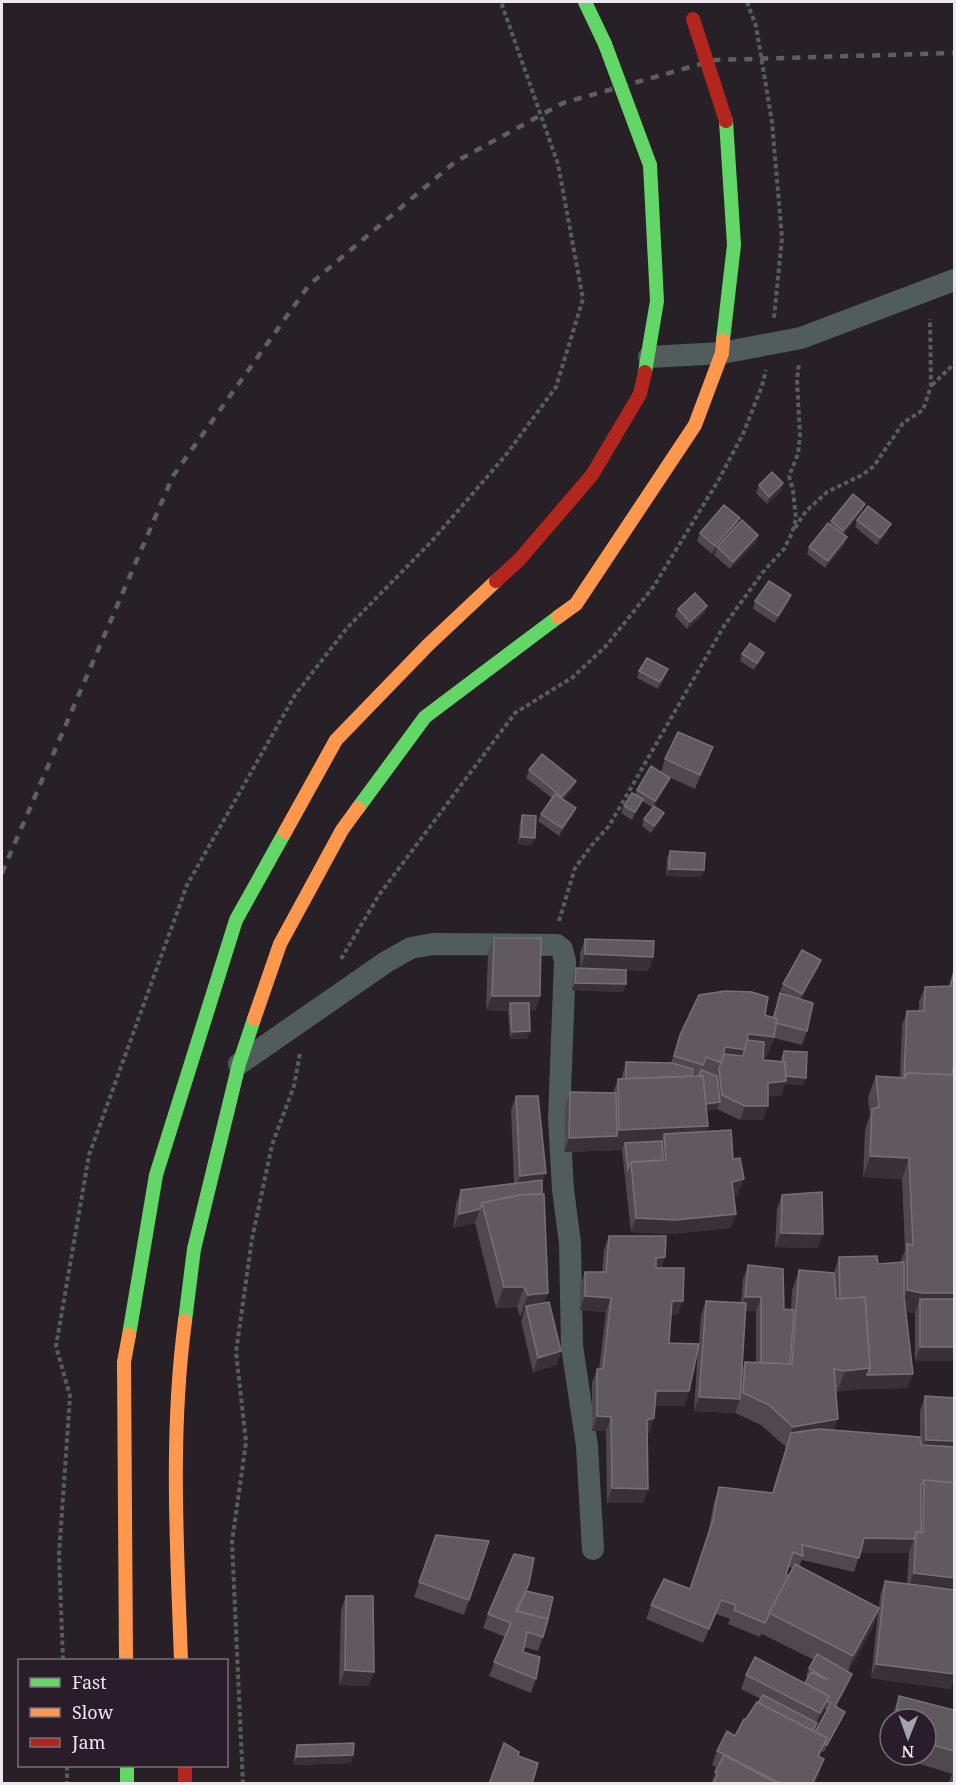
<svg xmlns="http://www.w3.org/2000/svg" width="956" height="1785" font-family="'Noto Serif',serif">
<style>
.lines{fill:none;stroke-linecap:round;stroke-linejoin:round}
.path{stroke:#595c5e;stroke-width:4;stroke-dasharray:4.5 3;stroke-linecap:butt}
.street{stroke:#515d5d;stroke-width:22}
.fast{stroke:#63d668;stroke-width:14}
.slow{stroke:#ff974d;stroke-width:14}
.jam{stroke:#b3261e;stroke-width:14}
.rail{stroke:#5d6062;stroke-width:4.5;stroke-dasharray:8 8;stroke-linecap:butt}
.fast-bridge{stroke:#63d668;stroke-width:14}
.jam-bridge{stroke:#b3261e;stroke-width:14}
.wall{fill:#4f494f;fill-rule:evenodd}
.shaded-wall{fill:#383138}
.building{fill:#605a60;stroke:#777077;stroke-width:1.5}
</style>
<rect width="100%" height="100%" fill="#272027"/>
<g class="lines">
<!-- path -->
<g class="path">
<path d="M747,2L756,26L772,122L782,238L774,318"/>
<path d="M932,385L954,364"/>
<path d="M795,528L806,511L827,492L862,475L874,466L903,423L923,410L931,386L930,319"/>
<path d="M559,921L575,868L592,845L609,826L724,626L763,572L784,549L792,533L796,519L793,490L789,476L798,454L800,436L797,380L799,364"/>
<path d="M341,959L379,895L515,713L573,677L606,646L654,586L718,481L743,434L762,386L766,370"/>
<path d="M63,1660L59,1555L70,1396L56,1346L89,1155L187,885L295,695L347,628L431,542L505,456L556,387L583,299L558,164L501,2"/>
<path d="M67,1766V1784"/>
<path d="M243,1784L232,1542L246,1442L236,1352L252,1239L272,1145L294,1086L300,1053"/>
</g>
<!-- street -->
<g class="street">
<path d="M649,357L722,353L801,338L954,280"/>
<path d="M239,1064L386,962L411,948L433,944L557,945L562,949L565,961L559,1118L563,1190L570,1243L572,1346L587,1446L593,1549"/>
</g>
<!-- fast -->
<g class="fast">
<path d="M585,2L605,44"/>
<path d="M723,340L734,245L726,121"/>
<path d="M645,372L657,301L650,165"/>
<path d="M358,808L425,717L558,617"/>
<path d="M185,1321L194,1249L239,1064L254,1019"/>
<path d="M129,1335L156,1175L236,920L285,832"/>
<path d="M127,1766V1784"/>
</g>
<!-- slow -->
<g class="slow">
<path d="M558,617L576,604L695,425L722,353L723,340"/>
<path d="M285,832L336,740L428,645L496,581"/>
<path d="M254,1019L280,944L342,830L358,808"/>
<path d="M126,1660L124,1362L129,1335"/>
<path d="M181,1660C177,1547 170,1433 185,1321"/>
</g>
<!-- jam -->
<g class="jam">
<path d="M496,581L519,560L592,475L640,394L645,372"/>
<path d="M185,1766V1784"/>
</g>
<!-- rail -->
<path class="rail" d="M2,873L173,476L309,285L455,162L563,103L715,60L954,53"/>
<!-- fast-bridge -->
<path class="fast-bridge" d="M605,44L650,165"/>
<!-- jam-bridge -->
<path class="jam-bridge" d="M693,19L726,121"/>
</g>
<!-- wall -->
<g class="wall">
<path d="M783,483L781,491L767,504L756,493L759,485Z"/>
<path d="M865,504L862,511L843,535L847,537L844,545L825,568L807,554L809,547L830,525L831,521Z"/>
<path d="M857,520L888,531L877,545L855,527Z"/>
<path d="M737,525L729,535H758L756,542L730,569L714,555L717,549L712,554L697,541L700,533Z"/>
<path d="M755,601L788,603L775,623L753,609Z"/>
<path d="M678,609L705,613L687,629L675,616Z"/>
<path d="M742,654L761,660L754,670L740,661Z"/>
<path d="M639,671L665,677L658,689L637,678Z"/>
<path d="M665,759L707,761L695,789L667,776V785L653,808L642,801L632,820L621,813L624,806L635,795L637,790L661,772Z"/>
<path d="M529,770L573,788L563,800L576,808L573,815L559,836L538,821L541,814L552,798L526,778Z"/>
<path d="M522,815L532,845L518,844L520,823Z"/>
<path d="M644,819L661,820L651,833L642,826Z"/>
<path d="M670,851L704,870L701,877L666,876L667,858Z"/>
<path d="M494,938L540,996L535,1011H530V1031L527,1039H510L508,1011L486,1010L488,952Z"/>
<path d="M585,939L653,957L648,971L626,970V984L623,992L572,990L573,976L576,968H580V953Z"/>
<path d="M821,960L819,967L801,999L807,1031L802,1045L774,1038L766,1058L764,1057L763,1060L781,1062V1058L784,1051L803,1085L785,1084L781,1096H768L763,1120H740L717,1109L706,1111V1131L733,1159L738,1194L734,1195L736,1214L730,1228L670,1234L631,1232L622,1150L564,1152L565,1107L570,1092L613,1093L618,1079H621L626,1062L671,1063L680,1035L765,1015L772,1018L780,993L787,995L780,991L783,984Z"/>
<path d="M954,970V1361H915V1313L906,1312L908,1388L862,1389L836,1391L834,1430L920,1439V1411L925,1396L951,1689L871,1678L878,1612L872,1629L848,1672L852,1674L850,1681L836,1707L842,1719L824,1752L822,1751L819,1757V1774L814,1784H711L717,1768L712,1765L717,1751L735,1736L746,1719L761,1699L741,1689L746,1675L805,1683L808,1677L806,1676L809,1668L814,1660L762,1634V1632L760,1637L728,1624L730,1619L716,1614L703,1643L646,1619L651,1605L690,1589L708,1534L714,1502L719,1487L772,1493L786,1447L761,1425L735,1413L694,1411L698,1347L689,1391L684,1406H655L649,1433H647L648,1489L643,1503H607L606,1431H592V1383L597,1369H599L606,1312L580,1310V1286L585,1272H602L604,1250L609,1236L665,1257L661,1268L678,1315H671L669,1343L699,1344L701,1315L706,1301L741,1303L743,1279L748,1265L784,1309L791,1310L792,1291L799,1270L834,1273L839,1257L878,1264L900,1263L905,1250L902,1179L863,1177L865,1130L870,1115L868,1097L876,1076L900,1077L902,1025L907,1011H919V1002L925,987H948ZM745,1311H756V1363L745,1362L742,1369ZM860,1553H909L907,1584L885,1581L880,1595L879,1608L799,1566L802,1560L854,1572ZM789,1567L793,1568L789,1576L786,1574ZM825,1709L827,1710L815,1732L814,1731L817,1723Z"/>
<path d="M516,1096L542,1184L545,1303L561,1351L556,1365L533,1372L521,1321L523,1316H520L517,1307L496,1308L475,1223L453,1228L456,1204L461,1190L514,1183L511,1110Z"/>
<path d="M782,1195L818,1248L775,1247L777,1209Z"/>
<path d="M436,1535L469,1600L464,1615L414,1597Z"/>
<path d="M526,1591L543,1637L538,1651L524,1647L523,1652L536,1679L531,1693L489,1676L505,1637L483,1628L488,1614Z"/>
<path d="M346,1596L374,1672L368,1686L339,1685L341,1610Z"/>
<path d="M899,1696L954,1710V1784H948L952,1774L891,1755H926V1719H891Z"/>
<path d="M890,1726V1755L885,1753Z"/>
<path d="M297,1745L351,1763L293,1765L295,1752Z"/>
</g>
<!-- shaded-wall -->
<g class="shaded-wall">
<path d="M783,483L781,491L767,504L769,497Z"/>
<path d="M865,504L862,511L841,538L843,531Z"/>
<path d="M740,518L737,525L712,554L715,546Z"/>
<path d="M891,524L888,531L877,545L880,538Z"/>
<path d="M758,535L756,542L730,569L733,562Z"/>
<path d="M847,537L844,545L825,568L828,561Z"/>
<path d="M791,595L788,603L775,623L778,616Z"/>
<path d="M707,606L705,613L687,629L690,622Z"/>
<path d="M764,653L761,660L754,670L757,663Z"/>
<path d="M668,669L665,677L658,689L660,682Z"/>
<path d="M713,747L695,789L700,775Z"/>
<path d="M670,778L667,785L653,808L655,801Z"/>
<path d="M576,781L573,788L560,805L562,797Z"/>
<path d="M643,799L640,806L632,820L635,812Z"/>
<path d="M576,808L573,815L559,836L562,828Z"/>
<path d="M664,813L661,820L651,833L654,826Z"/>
<path d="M521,837L535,838L532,845L518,844Z"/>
<path d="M669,869L704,870L701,877L666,876Z"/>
<path d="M585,954L653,957L648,971L580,968Z"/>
<path d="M821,960L819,967L799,1002L802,994Z"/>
<path d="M575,983L626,984L623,992L572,990Z"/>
<path d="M492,996H540L535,1011H511L510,1003L508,1011L486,1010Z"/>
<path d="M530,1031L527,1039H510L512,1032Z"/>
<path d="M748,1034L774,1037L766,1058L744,1055L738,1070L722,1063L725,1047Z"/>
<path d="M783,1076L806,1078L803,1085L785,1084L781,1096L763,1097L768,1083Z"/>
<path d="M720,1102L717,1109L697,1112L699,1105Z"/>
<path d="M745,1106H768L763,1120H740Z"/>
<path d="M708,1126L700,1146L664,1134L659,1148L625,1143L622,1150L564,1152L569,1138L617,1136L619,1130Z"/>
<path d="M870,1156L909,1158L902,1179L863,1177Z"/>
<path d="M546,1173L541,1187L515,1190L520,1176Z"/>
<path d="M744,1179L738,1194L727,1196L732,1182Z"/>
<path d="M480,1209L475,1223L453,1228L459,1214Z"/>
<path d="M736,1214L730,1228L670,1234L631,1232L636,1218Z"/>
<path d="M781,1233L823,1234L818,1248L775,1247Z"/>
<path d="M665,1257L660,1271L651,1272L656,1258Z"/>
<path d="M504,1287H524L517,1307L496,1308Z"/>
<path d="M907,1290L954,1293V1313L920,1299L915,1313L899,1311Z"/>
<path d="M548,1293L541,1314L526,1306L523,1316H520L528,1295Z"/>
<path d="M585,1296L611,1298L606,1312L580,1310Z"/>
<path d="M745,1297H761L756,1311H740Z"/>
<path d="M672,1301H683L678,1315H667Z"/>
<path d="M920,1347H954V1361H915Z"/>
<path d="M561,1351L556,1365L533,1372L538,1358Z"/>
<path d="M870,1368L913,1374L908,1388L862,1389L837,1392L845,1371Z"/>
<path d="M656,1391H689L684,1406H651Z"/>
<path d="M699,1397L740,1399L735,1413L694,1411Z"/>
<path d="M597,1416L611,1417L606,1431H592Z"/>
<path d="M654,1418L649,1433L642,1434L647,1420Z"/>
<path d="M838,1419L830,1440L791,1433L786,1447L793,1427Z"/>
<path d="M926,1440L954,1441V1455L920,1454Z"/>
<path d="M612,1488L648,1489L643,1503H607Z"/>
<path d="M864,1538L914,1539L909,1553H858Z"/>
<path d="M914,1573L954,1578V1599L906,1594Z"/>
<path d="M879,1608L872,1629L846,1676L853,1656Z"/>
<path d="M876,1664L954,1674V1680L951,1689L871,1678Z"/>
<path d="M345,1670L374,1672L368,1686L339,1685Z"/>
<path d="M852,1674L850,1681L832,1714L835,1706Z"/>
<path d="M829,1696L824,1710L807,1744L820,1713Z"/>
<path d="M845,1712L842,1719L824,1752L827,1745Z"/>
<path d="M827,1738L821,1752L812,1770L818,1756Z"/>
<path d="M353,1755L351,1763L293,1765L296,1757Z"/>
<path d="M824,1759L819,1774L814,1784H812Z"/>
</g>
<!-- building -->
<g class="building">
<path d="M772,472L783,483L769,497L759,485Z"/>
<path d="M853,494L865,504L843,531L831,521Z"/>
<path d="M724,505L740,518L715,546L700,533Z"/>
<path d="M868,506L891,524L880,538L857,520Z"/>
<path d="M742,520L758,535L733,562L717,547Z"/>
<path d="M828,523L847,537L828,561L809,547Z"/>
<path d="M769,581L791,595L778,616L755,601Z"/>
<path d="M695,593L707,606L690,622L678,609Z"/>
<path d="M750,643L764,653L757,663L742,654Z"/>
<path d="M647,658L668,669L660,682L639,671Z"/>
<path d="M678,732L713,747L700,775L665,759Z"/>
<path d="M542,754L576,781L562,797L529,770Z"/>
<path d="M651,766L670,778L655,801L637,790Z"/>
<path d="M632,793L643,799L635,812L624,806Z"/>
<path d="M555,794L576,808L562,828L541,814Z"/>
<path d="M654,806L664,813L654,826L644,819Z"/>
<path d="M522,815L536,816L535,838L521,837Z"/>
<path d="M670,851L705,853L704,870L669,869Z"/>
<path d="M494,938H541L540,996H492Z"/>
<path d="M585,939L654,941L653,957L585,954Z"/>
<path d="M802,950L821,960L802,994L783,984Z"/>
<path d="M576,968L626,970V984L575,983Z"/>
<path d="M954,970V1061L952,1075L907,1073L904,1077L907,1011H924L925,987L951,986Z"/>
<path d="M725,991L752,992L768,997L765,1015L777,1019L774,1037L748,1034L746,1050L725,1047L722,1063L706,1057L703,1065L674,1056L680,1035L699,995Z"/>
<path d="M780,993L813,1003L807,1031L776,1023L777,1019L774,1018Z"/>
<path d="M510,1003H529L530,1031L512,1032Z"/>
<path d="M747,1040L764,1042L763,1060L785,1062L786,1081L768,1083V1106H745L722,1095L719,1069L724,1054L743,1056Z"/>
<path d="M784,1051L807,1052L806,1078L786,1076L785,1062H783Z"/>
<path d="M626,1062L672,1063L693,1069L692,1076L626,1079Z"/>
<path d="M701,1070L717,1076L720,1102L706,1104L703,1076H699Z"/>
<path d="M954,1071V1293H922L907,1290V1244L913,1245L909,1158L870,1156L872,1109L879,1107L876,1076L905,1078L907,1073L954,1075Z"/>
<path d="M703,1076L708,1126L619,1130L618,1079Z"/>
<path d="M570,1092L616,1093L617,1136L569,1138Z"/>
<path d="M516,1096H538L546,1173L520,1176Z"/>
<path d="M731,1130L733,1159L740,1158L744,1179L732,1182L736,1214L675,1220L636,1218L631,1162L666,1160L664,1134Z"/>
<path d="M662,1141L663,1160L631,1162L628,1169L625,1143Z"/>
<path d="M542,1180V1194L520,1195L482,1203L480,1209L459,1214L461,1190Z"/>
<path d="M822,1192L823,1234L781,1233L782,1195Z"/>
<path d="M544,1194L548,1293L528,1295L524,1287H504L482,1203L520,1195Z"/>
<path d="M609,1236H666L665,1257L656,1258V1268H684L683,1301H672L669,1343L699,1344L689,1391H656L654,1418L647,1420L648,1489L612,1488L611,1417L597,1416V1369H603L611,1298L585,1296V1272H606Z"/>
<path d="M877,1256L878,1264L904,1262V1297L913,1374L867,1375L870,1368L865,1297L840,1299L839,1257Z"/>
<path d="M748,1265L783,1269L784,1309L794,1310L790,1364L761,1363V1297H745Z"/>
<path d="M799,1270L834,1273L836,1299L865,1297L870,1368L845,1371L834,1369L838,1419L793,1427L769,1405L743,1393L745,1362L792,1364Z"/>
<rect x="920" y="1299" width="34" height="48"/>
<path d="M706,1301L746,1303L740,1399L699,1397Z"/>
<path d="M549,1302L561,1351L538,1358L526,1306Z"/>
<path d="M925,1396L954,1398V1441L926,1440Z"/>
<path d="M819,1429L920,1437L921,1445L954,1447V1483L924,1480L921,1486V1532H916L914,1539L864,1538L859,1558L802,1545L803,1556L793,1552L786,1574L789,1576L765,1623L734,1610L736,1605L721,1600L709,1629L651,1605L664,1579L690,1589L713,1520L719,1487L773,1493L791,1433Z"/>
<path d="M924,1480L954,1483V1578L914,1573L916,1532L923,1533Z"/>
<path d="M436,1535L489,1541L469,1600L419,1582Z"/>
<path d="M514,1554L534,1558L529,1584L516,1611L548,1619L543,1637L527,1632L523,1652L540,1657L536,1679L494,1662L511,1623L488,1614Z"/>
<path d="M795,1564L879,1608L853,1656L769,1613Z"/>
<path d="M885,1581L954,1590V1674L876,1664Z"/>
<path d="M526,1591L553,1597L548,1619L517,1611Z"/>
<path d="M346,1596H373L374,1672L345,1670Z"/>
<path d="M817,1654L852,1674L835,1706L845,1712L827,1745L825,1744L827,1738L815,1732L831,1703L827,1701L829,1696L805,1683L811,1672L828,1680L809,1668Z"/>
<path d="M755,1657L829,1696L820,1713L746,1675Z"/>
<path d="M763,1695L817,1723L813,1731L758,1703Z"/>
<path d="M899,1696L954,1710V1751L926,1743V1719H895Z"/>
<path d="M757,1702L827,1738L818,1756L824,1759L812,1784H782L717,1751L727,1731L735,1736L744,1719H746Z"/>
<path d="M354,1743L353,1755L296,1757L297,1745Z"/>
<path d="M504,1743L519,1752L518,1756L538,1763L532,1784H489Z"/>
<path d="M724,1755L778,1784H713L718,1774L715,1772Z"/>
</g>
<!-- border -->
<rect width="956" height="1785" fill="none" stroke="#efe7f0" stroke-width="6"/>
<!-- legend -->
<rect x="18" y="1659" width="210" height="108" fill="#2a1d2a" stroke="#796e79" stroke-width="1.5"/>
<rect x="30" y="1678" width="30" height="9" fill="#63d668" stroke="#796e79" stroke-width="1.5"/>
<text x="72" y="1689" font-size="18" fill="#efe7f0">Fast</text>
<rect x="30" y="1708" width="30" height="9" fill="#ff974d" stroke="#796e79" stroke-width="1.5"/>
<text x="72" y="1719" font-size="18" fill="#efe7f0">Slow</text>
<rect x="30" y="1738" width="30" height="9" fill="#b3261e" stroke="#796e79" stroke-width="1.5"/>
<text x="72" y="1749" font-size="18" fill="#efe7f0">Jam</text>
<!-- north arrow -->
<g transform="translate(908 1737) rotate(181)"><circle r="28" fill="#2a1d2a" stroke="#796e79" stroke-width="1.5"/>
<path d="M0-4.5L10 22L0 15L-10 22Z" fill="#a9a1aa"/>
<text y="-9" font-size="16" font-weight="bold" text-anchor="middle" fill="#efe7f0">N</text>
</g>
</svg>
